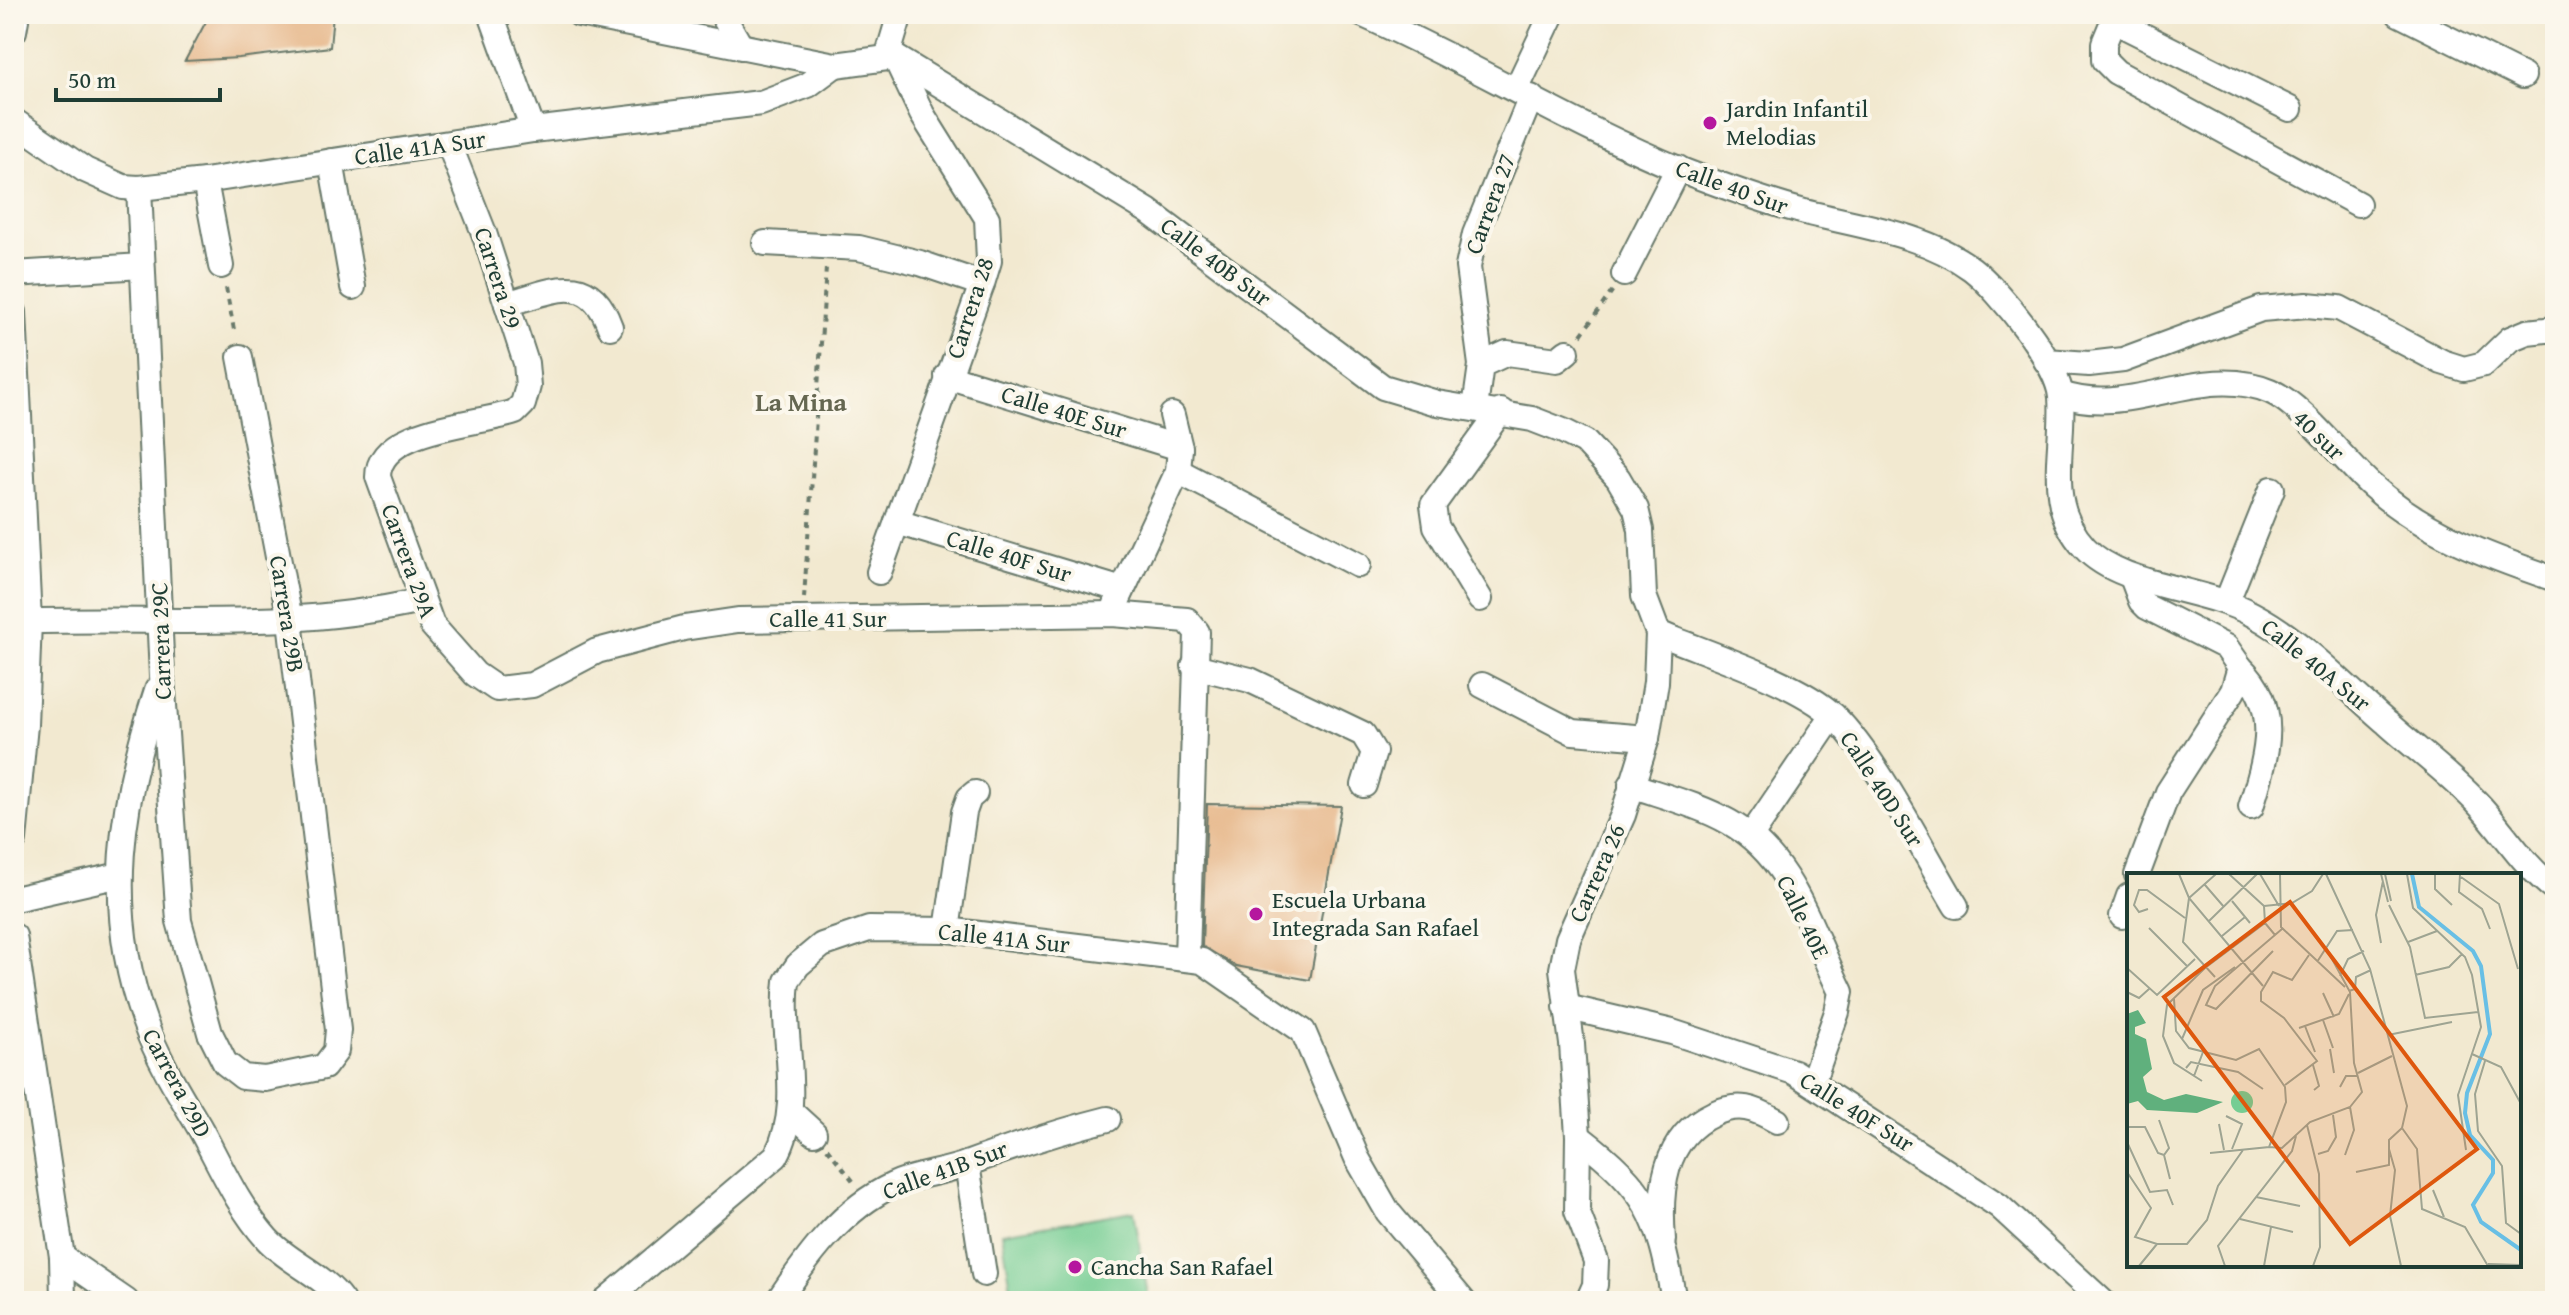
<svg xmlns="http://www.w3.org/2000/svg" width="2569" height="1315" font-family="'Gentium Book Plus',serif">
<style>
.green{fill:#75cd93;stroke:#4a8564;stroke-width:2}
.building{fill:#e6b587}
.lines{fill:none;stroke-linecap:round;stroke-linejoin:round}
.minor-casing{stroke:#69796b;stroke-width:28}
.path{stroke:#69796b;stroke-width:4;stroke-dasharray:6 6;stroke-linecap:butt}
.minor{stroke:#fff;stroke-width:24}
.poi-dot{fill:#b5179e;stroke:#fbf7ec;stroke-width:3}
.labels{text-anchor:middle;stroke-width:8;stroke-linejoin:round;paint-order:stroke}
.poi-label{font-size:24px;fill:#1f3d34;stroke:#fbf7ec;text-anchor:start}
.street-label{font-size:24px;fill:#1f3d34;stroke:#fbf7ec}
.neighbourhood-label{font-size:26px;font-weight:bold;fill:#656751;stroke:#fbf7ec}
.inset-river{fill:none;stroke:#68bfe5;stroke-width:4}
.inset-road{fill:none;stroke:#9ea492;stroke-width:2}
.view{fill:#de580e;fill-opacity:0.15;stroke:#de580e;stroke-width:4}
.inset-edge{fill:none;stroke:#1f3d34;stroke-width:4}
</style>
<rect width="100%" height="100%" fill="#fbf7ec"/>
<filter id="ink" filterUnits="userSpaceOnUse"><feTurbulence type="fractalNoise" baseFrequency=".0125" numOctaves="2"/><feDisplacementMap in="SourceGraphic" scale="16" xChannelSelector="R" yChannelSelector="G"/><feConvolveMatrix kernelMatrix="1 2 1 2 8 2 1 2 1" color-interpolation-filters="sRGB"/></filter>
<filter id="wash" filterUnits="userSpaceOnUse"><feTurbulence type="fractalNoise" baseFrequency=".006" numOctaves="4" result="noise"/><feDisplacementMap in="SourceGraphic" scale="32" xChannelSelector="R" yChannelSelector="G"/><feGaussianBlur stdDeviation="1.8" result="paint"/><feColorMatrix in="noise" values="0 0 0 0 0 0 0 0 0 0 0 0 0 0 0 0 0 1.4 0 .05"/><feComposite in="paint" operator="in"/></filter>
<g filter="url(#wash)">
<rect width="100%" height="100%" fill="#f2e9d0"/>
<!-- green -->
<path class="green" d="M1134,1211L1149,1301H1013L1002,1233Z"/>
<g id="blocks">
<!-- building -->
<g class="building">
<path d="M210,14H333L330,47L239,58L185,61Z"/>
<path d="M1207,804L1341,806L1310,980L1236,966L1202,946Z"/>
</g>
</g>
</g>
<g filter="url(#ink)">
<use href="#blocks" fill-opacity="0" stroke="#69796b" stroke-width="2"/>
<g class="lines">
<defs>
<g id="minor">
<path d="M491,14L533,130"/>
<path d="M579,14L835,65L895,57L1148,211L1383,387L1437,403L1532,419L1563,431L1585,442L1618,478L1636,509L1641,530L1644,596L1658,633L1656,682L1647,738L1623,815L1568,939L1562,969L1572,1044L1578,1136L1577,1211L1596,1261L1595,1285L1588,1301"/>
<path d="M722,14L741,47"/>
<path d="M1361,14C1470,62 1571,125 1681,170C1720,185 1760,200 1801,211C1858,226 1924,233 1972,269C1999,290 2058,363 2061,397C2065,450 2043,503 2085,548C2121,587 2202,587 2252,614C2302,640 2344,686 2387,723C2418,751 2453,776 2481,807C2505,834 2526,868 2555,889"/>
<path d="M2116,14L2104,43V60L2116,72L2358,204"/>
<path d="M2399,14L2523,76"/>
<path d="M2114,21L2290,109"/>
<path d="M14,31L17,14"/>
<path d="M887,58L900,14"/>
<path d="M1516,90L1552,14"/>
<path d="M14,121L85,170L123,187L139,188L205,181L533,130L761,103L808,85L835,65"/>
<path d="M449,144L484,233L526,363L528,386L523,404L515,412C478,425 378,427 378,477L432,625L475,674L497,689L532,685L597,651L684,628L738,620L1112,614L1187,620L1197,632L1187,957"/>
<path d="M331,161L353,287"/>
<path d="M205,181L221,266"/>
<path d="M139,188L162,676L179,921L210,1033L225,1063L243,1077L265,1079L324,1067L336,1051L338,1030L290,620L240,357"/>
<path d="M765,243L859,248L920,263L982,284"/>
<path d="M14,274L142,266"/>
<path d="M1624,274L1678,168"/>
<path d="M507,304C554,290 590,270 610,327"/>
<path d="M14,312L29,621L25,725L14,840"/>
<path d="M2046,361L2089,364L2123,360L2261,309L2307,305L2339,308L2442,362L2464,369L2484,364L2510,339L2527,332L2555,329"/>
<path d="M1481,365L1507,353L1557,360L1567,352"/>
<path d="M947,376L1180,448"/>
<path d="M2061,394C2130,419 2200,362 2270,391C2301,404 2345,462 2372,486C2424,533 2490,557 2555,579"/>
<path d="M1475,408L1481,365L1468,267L1475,234L1531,97"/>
<path d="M1178,471L1358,565"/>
<path d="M897,522L1122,590"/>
<path d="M879,572L982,284L989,261L987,218L922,114L895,57"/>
<path d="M2132,577L2141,601L2147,607L2226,647L2240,667L2233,691L2168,792L2137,875"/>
<path d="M1480,599L1436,526L1433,505L1501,411"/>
<path d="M2227,601L2272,489"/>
<path d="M1116,604L1178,471L1180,448L1172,415"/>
<path d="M14,622C151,616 286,632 420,601"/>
<path d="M1658,633C1706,653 1798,682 1834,716C1878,760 1922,850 1956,906"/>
<path d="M1194,666L1250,680L1363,734L1374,752L1364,785"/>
<path d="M2240,667C2283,708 2266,757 2251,807"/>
<path d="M1482,685L1573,732L1647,738"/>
<path d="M157,690C121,800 103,909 145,1023C158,1060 181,1096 201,1130C221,1167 239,1208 267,1239C289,1263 323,1274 342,1301"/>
<path d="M1631,785C1663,796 1699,805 1729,822C1793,858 1810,930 1841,992L1837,1012L1812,1083"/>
<path d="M1751,836L1833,715"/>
<path d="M14,899L120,875"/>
<path d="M2122,916L2129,896"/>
<path d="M947,930L964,812L969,798L975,793"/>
<path d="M14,936L62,1257L63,1301"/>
<path d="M1566,1007L1672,1032L1794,1072L1999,1206L2102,1301"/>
<path d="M790,1111L814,1133"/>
<path d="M1578,1136C1648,1190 1659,1215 1674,1301"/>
<path d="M967,1164L984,1274"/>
<path d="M1663,1240C1659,1191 1663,1137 1713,1114C1739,1102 1754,1108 1777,1121"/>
<path d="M62,1257L126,1301"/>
<path d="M605,1301L776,1156C805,1103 780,1038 787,981L798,965L822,945L869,929L947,930L1202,961L1303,1031L1357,1158L1388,1212L1463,1301"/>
<path d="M778,1301C808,1256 842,1209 893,1185C916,1174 944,1173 969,1163C1015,1146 1060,1131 1108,1119"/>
</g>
</defs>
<!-- minor casing -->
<use href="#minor" class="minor-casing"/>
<!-- path -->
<g class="path">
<path d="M226,288L235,335"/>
<path d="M1581,335L1613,290"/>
<path d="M804,598L826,268"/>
<path d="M827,1148L854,1182"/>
</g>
<!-- minor -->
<use href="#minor" class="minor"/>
</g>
</g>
<!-- markers -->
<g class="poi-dot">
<circle cx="1710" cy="123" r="8"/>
<circle cx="1256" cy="914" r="8"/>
<circle cx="1075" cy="1267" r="8"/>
</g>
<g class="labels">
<!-- poi labels -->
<g class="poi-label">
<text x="1726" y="117">Jardin Infantil<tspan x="1726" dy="28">Melodias</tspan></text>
<text x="1272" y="908">Escuela Urbana<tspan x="1272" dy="28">Integrada San Rafael</tspan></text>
<text x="1091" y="1275">Cancha San Rafael</text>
</g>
<!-- street labels -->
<g class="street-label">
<text transform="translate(420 148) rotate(-8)" y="8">Calle 41A Sur</text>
<text transform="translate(1732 187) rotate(20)" y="8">Calle 40 Sur</text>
<text transform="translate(1490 204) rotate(-70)" y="8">Carrera 27</text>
<text transform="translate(1216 262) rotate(37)" y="8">Calle 40B Sur</text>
<text transform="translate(498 278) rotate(72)" y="8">Carrera 29</text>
<text transform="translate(970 308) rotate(-72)" y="8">Carrera 28</text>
<text transform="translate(1064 412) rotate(17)" y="8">Calle 40E Sur</text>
<text transform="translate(2319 435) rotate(44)" y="8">40 sur</text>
<text transform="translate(1009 556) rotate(17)" y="8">Calle 40F Sur</text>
<text transform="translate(409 561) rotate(70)" y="8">Carrera 29A</text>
<text transform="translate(287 614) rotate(81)" y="8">Carrera 29B</text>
<text x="828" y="627">Calle 41 Sur</text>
<text transform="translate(161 641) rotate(-92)" y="8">Carrera 29C</text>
<text transform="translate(2316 665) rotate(39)" y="8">Calle 40A Sur</text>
<text transform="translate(1882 789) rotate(57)" y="8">Calle 40D Sur</text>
<text transform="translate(1597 873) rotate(-66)" y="8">Carrera 26</text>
<text transform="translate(1803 917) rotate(64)" y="8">Calle 40E</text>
<text transform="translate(1004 938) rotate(6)" y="8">Calle 41A Sur</text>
<text transform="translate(177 1083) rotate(62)" y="8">Carrera 29D</text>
<text transform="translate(1857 1112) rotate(32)" y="8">Calle 40F Sur</text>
<text transform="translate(945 1170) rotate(-20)" y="8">Calle 41B Sur</text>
</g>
<!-- neighbourhood labels -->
<g class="neighbourhood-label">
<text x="801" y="411">La Mina</text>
</g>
</g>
<!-- overview -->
<g transform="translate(2127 873)">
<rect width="394" height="394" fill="#f2e9d0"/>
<path d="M104 229a11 11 0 1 1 22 0a11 11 0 1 1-22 0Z" fill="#75cd93"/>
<path d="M11,137L19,150L8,154V161L19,166L25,196L16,204L20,219L37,227L59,221L96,229L70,240L20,237L11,228L0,231V141Z" fill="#60b07d"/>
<path class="inset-river" d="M285,1L292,34L346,78L354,93L363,161L340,220L338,240L343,262L366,287V300L346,332L354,349L394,377"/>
<path class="inset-road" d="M52,1L62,25L136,113M102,1L137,33L138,50L148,62M133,1L152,33M153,1L154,54L218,114M199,1L243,96L280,233L275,255M254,1L261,29M258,1L264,28M280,1L286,35L338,84L345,102L354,154L331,222L339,277M308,1V16L325,32M333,1L332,19L355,36L363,56M334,4L372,31L391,96M78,12L97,34M105,28L123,50M262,32L283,74L298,145L351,139M137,33L165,30L185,18L196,1M21,36L12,39L7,32L12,17H20L58,45M82,48L130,1M22,55L60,93M95,63L118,44M281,69L310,58M254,70L249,42L256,8M146,78L89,136L79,132L88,113L155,56M190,89L210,58L226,57M0,95L30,122L68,86M288,102L322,94L335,81M213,103L221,86L237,78M88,104L56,69L62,25L89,1M222,118L228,116L229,104L244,97M0,119L12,125L22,116M196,120L207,144M47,126L49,158L62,175L109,187L132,176L158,214L159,229L142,274L83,280M196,147L206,175M178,153L188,179M172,155L212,141L222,121M261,162L325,149M55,166L76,117L108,94M203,176L207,200M345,181L374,194L394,231M358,188L348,221L351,258L375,293L379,350L394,361M186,192L192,213L187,217M59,195L64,189L111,199L136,216M231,200L265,183M67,203L76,179M75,208L47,190L36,163L40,132L78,95L138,50M158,212L190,188L157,145L134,128V119L146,99L165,107L182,82M213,214L219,203H231M99,243L115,251L105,276M92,251L97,277M180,252L192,301L193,374L186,393M0,254H18L31,280L37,282L42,275L32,247M275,255L290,276L295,336L338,354L361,393M0,269L23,319L40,317L46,332M142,274L155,275L183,249L223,234L235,219L227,190L223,119L199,75M262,276L268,297L263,343L274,393M191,281L201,278L209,264L206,242M37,282L43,306M218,282L227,257L223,234M0,299L24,335L8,364L30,371H60L80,347L91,313L116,277M229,299L262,292V267L275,255M306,317L317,344M129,324L173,333M113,346L166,359M361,391L394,392M12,393L30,371M98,393L91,373L165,278L169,263M137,393L144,354"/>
<path class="view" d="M163,29L350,276L223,371L37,124Z"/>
<rect width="394" height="394" class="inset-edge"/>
</g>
<!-- margin -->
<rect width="2569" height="1315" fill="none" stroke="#fbf7ec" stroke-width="48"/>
<!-- scale -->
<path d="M56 88v12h164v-12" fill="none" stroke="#1f3d34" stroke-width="4"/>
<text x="68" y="88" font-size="24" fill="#1f3d34" stroke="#fbf7ec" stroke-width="6" paint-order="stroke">50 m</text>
</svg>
